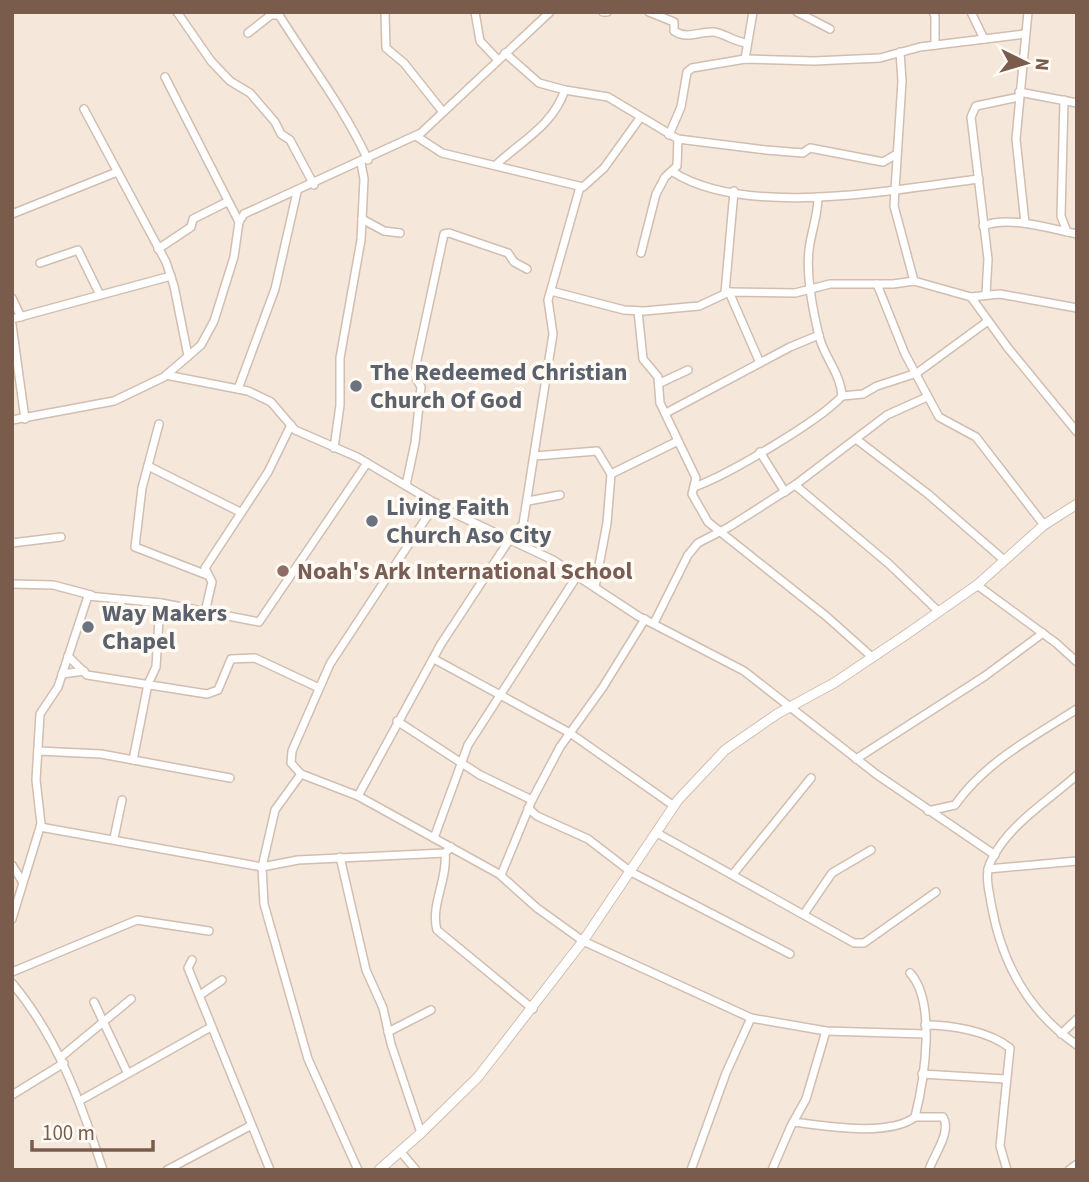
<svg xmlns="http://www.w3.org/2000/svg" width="1089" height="1182" font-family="'Source Sans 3',sans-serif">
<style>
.residential{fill:#f5e8da}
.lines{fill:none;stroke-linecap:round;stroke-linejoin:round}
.minor-casing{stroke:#d1beb0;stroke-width:10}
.tertiary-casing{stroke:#d1beb0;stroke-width:11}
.minor{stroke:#fff;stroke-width:7}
.tertiary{stroke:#fff;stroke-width:9}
.worship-dot{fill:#6b7280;stroke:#fffaf3;stroke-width:2.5}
.education-dot{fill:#8d6e63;stroke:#fffaf3;stroke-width:2.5}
.labels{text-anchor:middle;stroke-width:7;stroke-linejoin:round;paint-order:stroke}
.worship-label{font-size:24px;font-weight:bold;fill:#5b616d;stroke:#fffaf3;text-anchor:start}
.education-label{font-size:24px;font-weight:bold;fill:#785e54;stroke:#fffaf3;text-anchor:start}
</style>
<rect width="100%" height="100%" fill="#fdf6ec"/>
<!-- residential -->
<rect class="residential" x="12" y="12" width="1065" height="1158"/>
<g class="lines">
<defs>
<g id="minor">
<path d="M177,12L211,61L230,81L250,93L275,122L281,134L290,140L314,185"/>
<path d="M385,12L386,48L404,63L443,112"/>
<path d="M475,12L480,41L498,60"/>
<path d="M603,12H607"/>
<path d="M649,12L674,22V31C688,40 699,31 714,32C726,34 734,42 747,43"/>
<path d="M797,12L830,29"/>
<path d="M933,12L935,16V45"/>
<path d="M971,12L984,39"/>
<path d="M248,33L271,15H279C309,63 344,108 368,160"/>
<path d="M900,52L902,81L894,206L914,281"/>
<path d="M505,53L539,83L565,90L608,97L678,139L766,150L803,153L810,148L883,162L895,155"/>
<path d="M745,59L753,12"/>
<path d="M165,77L239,222"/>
<path d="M1019,92L1077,103"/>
<path d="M1064,100L1061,216L1067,232"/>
<path d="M84,109L166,262L174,286L188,356"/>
<path d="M669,135L681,107L687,72L692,68L745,59L814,61L880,58L920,47L1025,34"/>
<path d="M416,136L442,153L583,187L604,168L640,118"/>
<path d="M497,164C524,139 552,126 565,90"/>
<path d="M673,172C747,219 895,189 979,179"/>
<path d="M12,214L117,172"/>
<path d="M362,219L384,231L400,233"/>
<path d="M1025,223L1016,139L1028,12"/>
<path d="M983,226C1009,215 1050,229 1077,234"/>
<path d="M158,249L191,227L193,219L227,202"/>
<path d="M641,253L656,194L665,177L677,166L678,139"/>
<path d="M40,263L78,250L100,295"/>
<path d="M877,284L905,354L939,417L976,437L1044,525"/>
<path d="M551,291L624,310L644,311L699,306L729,292L795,293L830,284H893L914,281L971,297L1000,294L1077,308"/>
<path d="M729,292L760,363"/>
<path d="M725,293L734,191"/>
<path d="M986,294L988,259L971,117L976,106L1019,97"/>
<path d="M971,297L1008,348L1077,432"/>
<path d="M12,298L21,317"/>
<path d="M638,311L643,359L658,377L660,403L696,478L692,494L708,522L826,616L872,657"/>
<path d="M12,319L171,276"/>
<path d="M12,325L25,419"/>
<path d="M166,375L248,391L271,402L295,430L357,457L447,510L553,560L638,616L744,671L876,774L995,855"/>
<path d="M660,383L688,370"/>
<path d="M238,389L275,289L297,192"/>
<path d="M842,396L863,394L877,386L917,373L988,321"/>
<path d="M666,413L790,347L819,335"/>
<path d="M12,420L114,401L164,377L201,345L214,321L234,257L239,222L244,214L421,133L550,12"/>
<path d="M159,424L142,488L135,547L207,575"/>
<path d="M856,439L928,494L1004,560"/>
<path d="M334,448L340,405V358L361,240L364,179L361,163"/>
<path d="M760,452L785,492"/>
<path d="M535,456L597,451L611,474"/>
<path d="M148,466L240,512"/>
<path d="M406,485L415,443L421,387L415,376L417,360L444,234L449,233L508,253L514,262L527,269"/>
<path d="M795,485L889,564L938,611"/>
<path d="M694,487C726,476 821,420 842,396C841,374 824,357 819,336C813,311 806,276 809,250C811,232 818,216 818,197"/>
<path d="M528,501L560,495"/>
<path d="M436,503L330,664L292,751L291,763L301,774L358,796L499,874L537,908L583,941L751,1018L826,1031L925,1034"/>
<path d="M12,543L61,537"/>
<path d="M12,584L53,585L91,595"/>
<path d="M977,585L1056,643L1077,662"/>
<path d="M595,587L607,523L611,474L678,441"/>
<path d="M205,612L212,582L205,568L268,472L291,425"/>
<path d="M654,623L688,555L698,543L729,527L795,485L887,415L927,397"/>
<path d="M68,656L87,675L207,694L218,690L231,659L255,658L319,688"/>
<path d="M434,659L570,733L674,806"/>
<path d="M62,674L84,671"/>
<path d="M397,721L480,775L532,800"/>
<path d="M38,751L101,754L230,778"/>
<path d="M856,759L985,676L1043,633"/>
<path d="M133,760L148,684L156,667L160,603"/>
<path d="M301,774L275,810L262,867L264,904L308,1059L358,1170"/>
<path d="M1077,775C1048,801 1008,825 991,861C984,875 989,889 991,903C1001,961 1027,1011 1077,1045"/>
<path d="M358,796L441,644L510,539L523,524L553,334L548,300L580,187"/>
<path d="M528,808L537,816L588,839L631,872L790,954"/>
<path d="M928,811L955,805C985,762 1033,737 1077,709"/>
<path d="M40,827L262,867L298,860L445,853L451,847"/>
<path d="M657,833L854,943H864L936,892"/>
<path d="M114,838L122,800"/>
<path d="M434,838L468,745L577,576"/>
<path d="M445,853C448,879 430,906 437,930L533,1009"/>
<path d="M340,857L366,970L383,1008L391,1044L421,1133"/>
<path d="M12,865L22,881"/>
<path d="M988,869L1077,861"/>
<path d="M734,873L811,778"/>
<path d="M501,875L532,800L560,747L603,687L645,619"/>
<path d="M804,914L832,873L871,850"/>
<path d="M12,919L41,824L36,780L40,714L58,687L88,596L161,603L259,622L367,463"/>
<path d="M192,960L188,968L270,1170"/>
<path d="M12,972L137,920L209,931"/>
<path d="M12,983C58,1038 81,1103 103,1170"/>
<path d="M200,995L222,980"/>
<path d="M94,1002L127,1072"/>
<path d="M925,1025C951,1025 989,1031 1010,1048L1000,1146L1007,1170"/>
<path d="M388,1032L431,1010"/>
<path d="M1061,1034L1077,1019"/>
<path d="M61,1057L131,999"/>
<path d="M922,1074L1005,1079"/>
<path d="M12,1095L64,1063"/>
<path d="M81,1100L211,1027"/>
<path d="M915,1117H943C952,1132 934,1154 929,1170"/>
<path d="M793,1122C825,1126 889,1137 915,1117C924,1081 937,1002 910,973"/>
<path d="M400,1151L416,1170"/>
<path d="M167,1170L250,1126"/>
<path d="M691,1170L726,1073L751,1018"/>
<path d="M772,1170L791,1126L806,1099L826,1031"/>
<path d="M1069,1170L1077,1164"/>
</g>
<path id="tertiary" d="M379,1170L421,1133L478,1077L583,941L678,800L725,750L777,714L834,683L907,634L977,585L1044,525L1077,504"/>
</defs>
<!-- minor casing -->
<use href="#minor" class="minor-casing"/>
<!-- tertiary casing -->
<use href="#tertiary" class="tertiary-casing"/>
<!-- minor -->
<use href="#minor" class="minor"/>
<!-- tertiary -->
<use href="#tertiary" class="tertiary"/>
</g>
<!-- markers -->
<g class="worship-dot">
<circle cx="356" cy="386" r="7"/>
<circle cx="372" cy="521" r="7"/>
<circle cx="88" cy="627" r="7"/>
</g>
<circle class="education-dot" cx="283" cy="571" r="7"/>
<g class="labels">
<!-- worship labels -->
<g class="worship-label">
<text x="370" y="380">The Redeemed Christian<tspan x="370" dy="28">Church Of God</tspan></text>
<text x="386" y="515">Living Faith<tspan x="386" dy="28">Church Aso City</tspan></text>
<text x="102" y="621">Way Makers<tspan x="102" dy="28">Chapel</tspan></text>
</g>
<!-- education labels -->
<g class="education-label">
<text x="297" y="579">Noah's Ark International School</text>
</g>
</g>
<!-- border -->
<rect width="1089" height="1182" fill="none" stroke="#7a5c4d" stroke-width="28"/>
<!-- north arrow -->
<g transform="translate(1026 63) rotate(95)" stroke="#fffaf3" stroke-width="5" paint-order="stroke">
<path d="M0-5L12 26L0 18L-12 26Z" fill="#7a5c4d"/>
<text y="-10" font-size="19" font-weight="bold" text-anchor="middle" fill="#7a5c4d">N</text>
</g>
<!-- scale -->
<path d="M32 1140v10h121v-10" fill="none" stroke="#7a5c4d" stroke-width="3.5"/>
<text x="42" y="1140" font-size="21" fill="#7a5c4d" stroke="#fffaf3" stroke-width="5" paint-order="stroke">100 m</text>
</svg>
